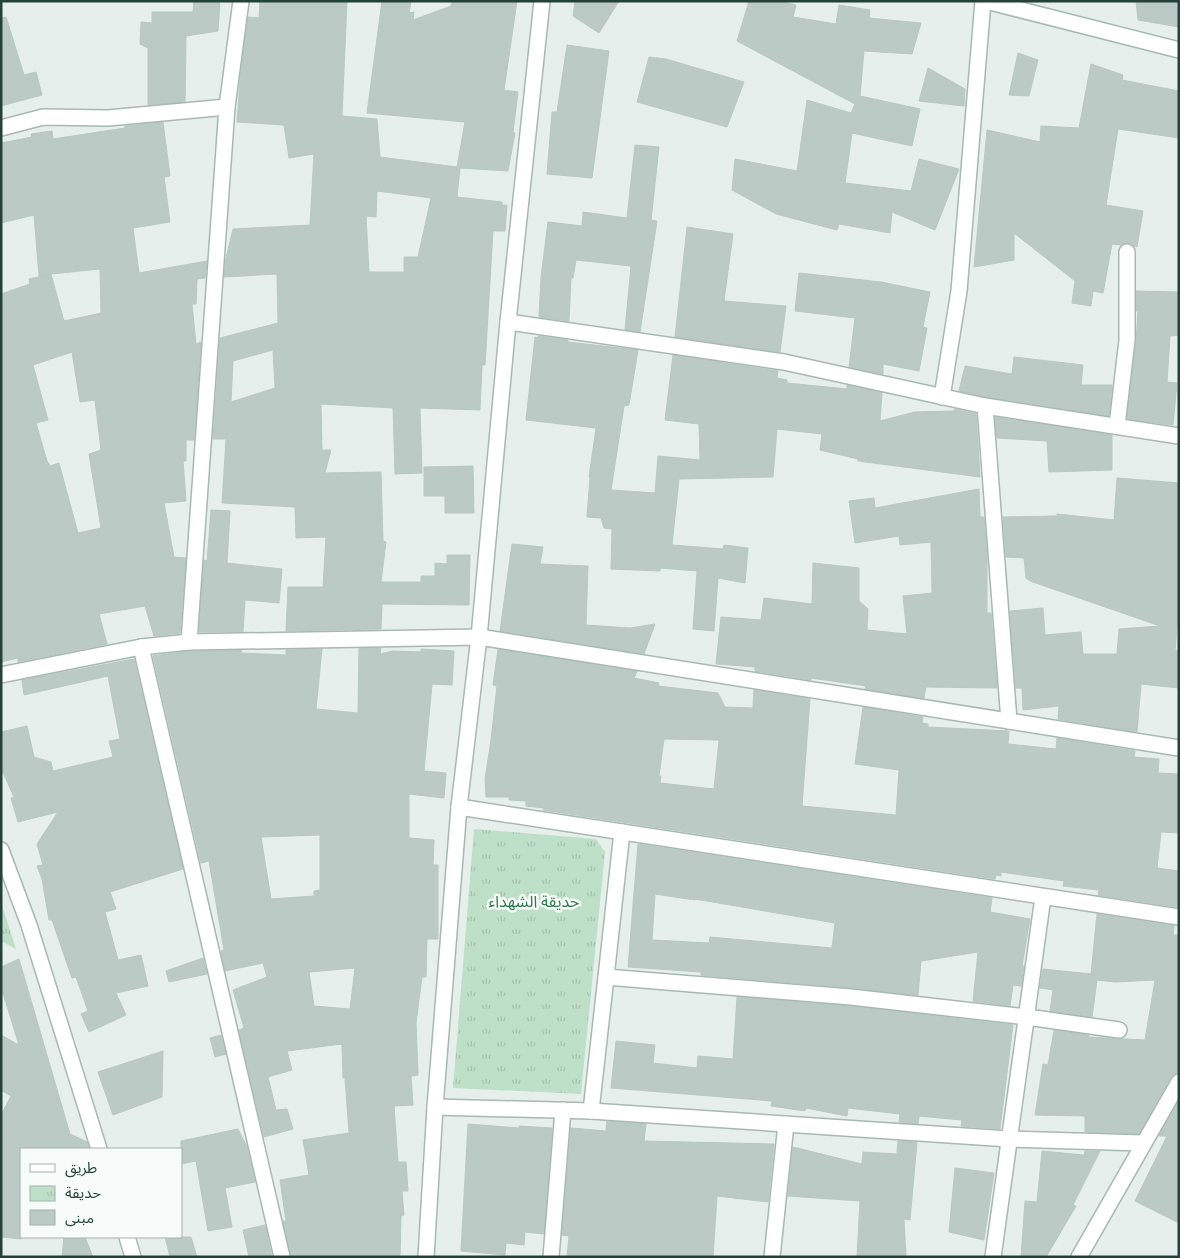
<svg xmlns="http://www.w3.org/2000/svg" width="1180" height="1258" font-family="Overpass,'Noto Sans Arabic',sans-serif">
<style>
.park{fill:url(#park-tufts)}
.building{fill:#bbcac4;stroke:#b8c9c2;fill-rule:evenodd}
.lines{fill:none;stroke-linecap:round;stroke-linejoin:round}
.minor-casing{stroke:#a8b8b2;stroke-width:18}
.secondary-casing{stroke:#a4bbb3;stroke-width:18}
.minor{stroke:#fff;stroke-width:15}
.secondary{stroke:#fff;stroke-width:15}
.labels{text-anchor:middle;stroke-width:5;stroke-linejoin:round;paint-order:stroke}
.park-label{font-size:16px;fill:#2d7a4b;stroke:#f7fbf9}
</style>
<defs>
<pattern id="park-tufts" width="24" height="20" patternUnits="userSpaceOnUse" patternTransform="scale(1.25)"><rect width="24" height="20" fill="#bfe0c8"/><path d="M3 7l-1-3M5 7V3M7 7l1-3M15 17l-1-3M17 17v-4M19 17l1-3" fill="none" stroke="#a4c1ad"/></pattern>
</defs>
<rect width="100%" height="100%" fill="#e6efeb"/>
<!-- park -->
<g class="park">
<path d="M474,829L596,839L605,852L581,1094L453,1088Z"/>
<path d="M1,902L16,949L1,941Z"/>
</g>
<!-- building -->
<g class="building">
<path d="M194,1H220L218,31L186,36L185,102L148,105V48L140,44L141,22L152,23V12H193Z"/>
<path d="M260,1H347L342,116L377,119L380,157L457,167L465,122L367,113L382,1H411L409,13L414,12L413,20L451,6L452,1H517L504,90L518,92L513,132L515,133L508,171L460,168L457,197L502,202V205H507L505,231H493L485,365H482L480,410L420,408L422,473L395,474L393,408L321,404L322,450H331L325,473L381,472L383,541L386,542L381,582H421V576H435V563L447,564V555H470L469,605L382,604L381,629L286,631L288,587H323L326,537L296,538L295,507L222,503L226,439H213L220,338L278,323L277,274L224,277L226,258L233,229L310,225L314,154L289,158L284,125L237,122L240,81L248,17L259,18ZM377,191L431,198L418,257H404V272H369L366,216L376,217ZM273,350L275,388L231,402L233,361Z"/>
<path d="M575,1H619L599,33L573,16Z"/>
<path d="M749,1H778L796,5L793,17L836,24L839,5L870,10L869,18L921,23L912,54L864,51L860,96L920,109L912,146L852,133L845,183L911,191L919,159L959,169L935,230L892,212L890,233L839,224L837,230L776,214L732,190L735,159L797,171L807,100L851,113L855,104L737,41Z"/>
<path d="M1136,1H1179V27L1138,20Z"/>
<path d="M6,17L24,75L36,72L42,95L1,106V18Z"/>
<path d="M567,45L609,51L592,178L547,174L552,112H557Z"/>
<path d="M1018,53L1038,60L1029,96L1009,95Z"/>
<path d="M649,57L666,59L744,82L727,127L637,102Z"/>
<path d="M1091,64L1123,75L1122,80L1179,91V138L1118,129L1106,205L1143,211L1137,247L1127,243L1121,245L1112,244L1103,293L1093,291L1091,306L1072,303L1075,281L1014,233V260L974,267L987,130L1040,142L1041,126L1079,128Z"/>
<path d="M928,68L965,89L964,106L919,101Z"/>
<path d="M163,122L170,176L164,177L170,222L133,228L139,273L207,261L205,278L197,279L196,304H192L196,344L201,342L194,440H186V461H183L186,501L164,503L174,557L186,558L180,633L154,636L145,606L99,614L107,644L18,662V658L1,662V294L30,284L29,279L46,275L39,276L34,215L1,223V143L32,137L31,134L52,131L53,139L125,128V126ZM100,269L101,313L64,321L51,274ZM72,352L80,402L95,400L101,450L89,454L101,528L78,533L59,463L50,466L47,461L36,423L48,420L33,365Z"/>
<path d="M635,145L659,147L651,220L657,221L640,332L625,330L631,266L576,260L573,278H571L569,321L539,317L541,277L548,222L582,226L583,212L627,218Z"/>
<path d="M687,227L733,234L724,301L786,306L780,352L675,337Z"/>
<path d="M799,273L881,282L930,292L923,327L927,328L919,371L883,364V374L849,367L855,318L795,311Z"/>
<path d="M1136,291L1179,292V335L1170,336L1167,382L1177,383L1173,425L1127,419L1136,341L1138,311H1136Z"/>
<path d="M538,336L568,340V342L638,350L629,405L624,406L611,490L655,493L658,456L700,460L699,424L665,420L673,355L778,371L777,378L787,380V383L847,389V385L882,393L880,421L915,412L954,411L955,409L976,414L980,477L858,461V459L820,450L822,434L777,429L773,477L679,479L672,545L723,549L724,545L748,548L745,583L718,578L714,631L693,629L697,571L660,568V571L611,569L612,529L604,528L601,518L587,517L590,477H589L596,428L526,420L535,337L538,338Z"/>
<path d="M1014,357L1083,365L1081,385H1112L1109,416L987,397L959,391L965,366L1012,374Z"/>
<path d="M995,417L1112,435V470L1049,472L1047,441L997,438Z"/>
<path d="M473,466L474,513H445V496H424V467Z"/>
<path d="M1117,478L1179,483V607L1175,650L1179,651V688L1141,684L1137,732L1058,719L1059,706L1023,710L1022,688H1016L1010,611L1043,608L1045,635L1081,632L1083,654H1117L1119,629L1160,626L1030,581L1026,578L1024,558L1006,557L1003,517L1057,516V514L1114,520Z"/>
<path d="M979,489L980,517H984L987,556V613H991L997,688L926,687L924,698L865,689L866,686L811,678V680L755,671V667L716,664L721,617L761,620L764,598L812,604L813,563L859,568V601L868,609L867,630L907,634L903,596L932,593L931,542L900,545L899,536L855,543L849,501L874,498L875,508Z"/>
<path d="M211,510L230,511L227,563L282,569L279,603L245,600L243,632H199L204,560L207,561Z"/>
<path d="M512,544L543,547L540,564L588,566L586,625L630,628L655,624L644,654L500,631Z"/>
<path d="M359,648H381L380,654L393,651L421,652V649L454,651L452,685L432,684L424,771L446,773L444,798L409,794V838L434,840L433,865H438V939H427L426,977H422L416,1023L418,1075L411,1076L413,1105L394,1106L398,1162H406L408,1191H402L404,1215L401,1216L400,1257H291L283,1221H286L280,1180L309,1175L303,1140L349,1133L345,1078H343L342,1044L287,1051L292,1070L268,1077L276,1110L287,1109L293,1129L264,1137L239,1030L244,1028L233,990L267,977L263,963L225,971L221,951L224,950L209,861L201,863L153,656L190,651L242,650L241,653L286,655V650L322,649L316,709L358,713ZM320,835V890L314,891V896L271,899L261,837ZM355,968L350,1009L314,1006L309,972Z"/>
<path d="M498,649L637,671L634,678L659,683L658,686L718,693L725,707L753,708L754,690L810,699L802,806L896,815L899,770L855,764L863,707L923,717L922,723L928,724V727L1009,731L1008,744L1056,749L1057,738L1135,751L1134,757L1159,759L1158,773L1179,774V833L1161,832L1157,868L1179,871L1177,907L1098,895L1099,890L1063,886L1064,881L1001,872V876L996,875L995,879L543,810L544,808L526,806V801L509,800V797H486L485,779L491,740L497,686L493,685ZM664,739L719,740L714,789L660,783L661,776H659Z"/>
<path d="M134,659L183,869L110,892L116,909L105,912L118,960L141,955L148,986L116,993L126,1015L89,1032L81,1014L88,1011L76,977L72,978L52,920H49L42,879L37,866L43,865L37,844L58,812L18,822L11,798L14,797L1,768V732L27,726L34,757L51,762L53,771L113,757L109,741L120,739L108,676L24,695L22,680Z"/>
<path d="M638,844L992,898L990,912L1030,919L1022,966H1024L1021,986L1013,985L1010,1006L973,1001L978,952L921,961L918,995L852,988L701,975V972L628,967ZM655,894L695,900V899L835,923L832,948L710,937L709,943L652,940Z"/>
<path d="M1097,914L1174,926L1173,935H1179V1073L1171,1077L1139,1134L1085,1132V1116L1035,1115L1043,1064L1048,1065L1054,1030L1089,1035L1088,1037L1145,1040L1155,980L1115,982L1097,980L1092,1017L1050,1011L1053,990L1040,988L1043,969L1091,974Z"/>
<path d="M203,958L207,974L169,982L166,971Z"/>
<path d="M19,959L70,1134L87,1142L89,1149H21V1239L1,1237V1115L11,1096L1,1090V1035L19,1045L1,987V967Z"/>
<path d="M737,997L850,1006L1013,1025L1000,1129L961,1126L962,1120L919,1116L918,1124L899,1122L900,1114L848,1108L847,1116L806,1108L805,1111L771,1106L772,1101L611,1088L616,1041L655,1045L653,1063L697,1068L698,1056L733,1059Z"/>
<path d="M221,1035L226,1054L215,1057L210,1038Z"/>
<path d="M163,1051L162,1097L113,1115L98,1072Z"/>
<path d="M1179,1101V1223L1135,1201L1167,1136H1159Z"/>
<path d="M607,1121L646,1124L644,1141L774,1144L768,1202L717,1196L713,1257H567L569,1236L562,1235L571,1128L606,1131Z"/>
<path d="M468,1124L519,1128V1126L552,1128L544,1234L525,1232L524,1245L506,1243L505,1255L461,1251Z"/>
<path d="M238,1129L247,1147L255,1182L225,1188L232,1227L208,1231L196,1161L181,1164V1141Z"/>
<path d="M898,1141L917,1142L910,1220L904,1219L906,1257H857L860,1201L788,1196L793,1147L862,1164L863,1152L897,1154Z"/>
<path d="M1042,1151L1084,1155L1085,1151H1100L1073,1205L1076,1206L1046,1257H1021L1025,1201L1037,1202Z"/>
<path d="M955,1168L994,1173L984,1240L949,1232Z"/>
<path d="M265,1225L272,1257H249L243,1230Z"/>
<path d="M64,1237H85L93,1257H62Z"/>
<path d="M165,1237H191L197,1257H170Z"/>
</g>
<g class="lines">
<defs>
<g id="minor">
<path d="M1,128L43,117L108,118L227,107"/>
<path d="M508,322L784,362L985,406L1179,436"/>
<path d="M942,397L959,291L983,1"/>
<path d="M985,406L1009,721"/>
<path d="M1117,426L1127,340V252"/>
<path d="M189,642L227,107L241,1"/>
<path d="M141,647L282,1257"/>
<path d="M1,675L141,647L189,642L479,637L1179,748"/>
<path d="M459,807L1179,917"/>
<path d="M1,850L29,925L99,1149"/>
<path d="M606,977L622,832"/>
<path d="M435,1107L591,1111L1009,1139L1143,1143"/>
<path d="M591,1111L606,977L851,997L1027,1017L1119,1030"/>
<path d="M127,1237L133,1257"/>
<path d="M426,1257L435,1107L459,807L479,637L508,322L542,1"/>
<path d="M551,1257L563,1110"/>
<path d="M772,1257L786,1124"/>
<path d="M993,1257L1043,897"/>
<path d="M1079,1257L1179,1082"/>
</g>
<path id="secondary" d="M986,1L1179,50"/>
</defs>
<!-- minor casing -->
<use href="#minor" class="minor-casing"/>
<!-- secondary casing -->
<use href="#secondary" class="secondary-casing"/>
<!-- minor -->
<use href="#minor" class="minor"/>
<!-- secondary -->
<use href="#secondary" class="secondary"/>
</g>
<g class="labels">
<!-- park labels -->
<g class="park-label">
<text x="534" y="907">حديقة الشهداء</text>
</g>
</g>
<!-- border -->
<rect width="1180" height="1258" fill="none" stroke="#24423a" stroke-width="5"/>
<!-- legend -->
<rect x="20" y="1148" width="162" height="90" fill="#f7fbf9" stroke="#a3b1ad"/>
<rect x="30" y="1164" width="25" height="8" fill="#ffffff" stroke="#a3b1ad"/>
<text x="65" y="1173" font-size="15" fill="#24423a">طريق</text>
<rect x="30" y="1186" width="25" height="15" fill="url(#park-tufts)" stroke="#a3b1ad"/>
<text x="65" y="1198" font-size="15" fill="#24423a">حديقة</text>
<rect x="30" y="1210" width="25" height="15" fill="#bbcac4" stroke="#a3b1ad"/>
<text x="65" y="1223" font-size="15" fill="#24423a">مبنى</text>
</svg>
